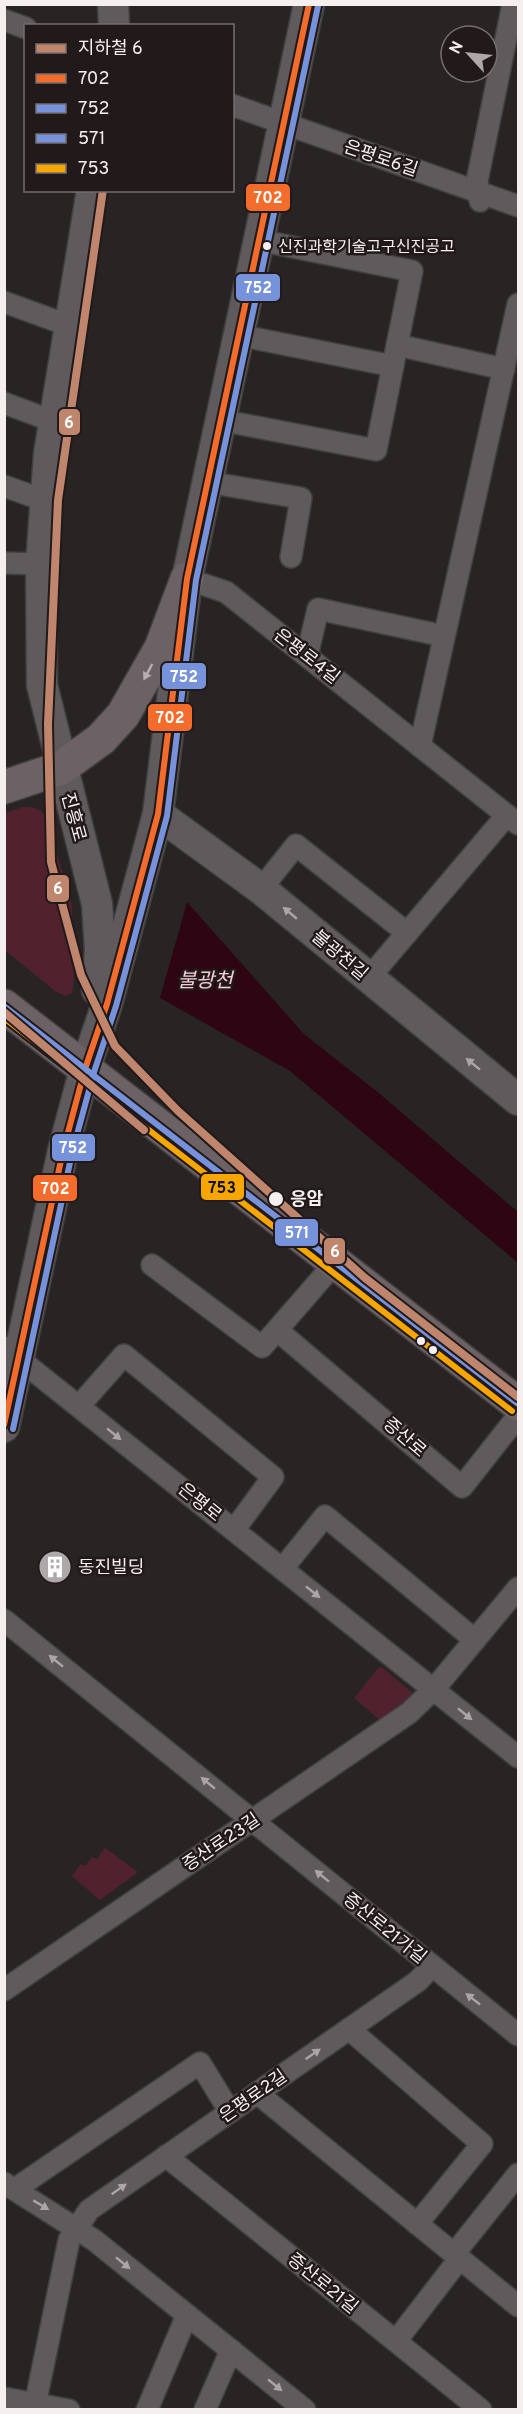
<svg xmlns="http://www.w3.org/2000/svg" width="523" height="2414" font-family="Overpass,'Noto Sans KR',sans-serif">
<style>
.green{fill:#51222e}
.water{fill:#2e0613}
.lines{fill:none;stroke-linecap:round;stroke-linejoin:round}
.street-casing{stroke:#423f3f;stroke-width:24}
.secondary-casing{stroke:#423f3f;stroke-width:33}
.primary-casing{stroke:#423f3f;stroke-width:36}
.street{stroke:#5f5b5c;stroke-width:21}
.secondary{stroke:#5f5b5c;stroke-width:30}
.primary{stroke:#6c6164;stroke-width:33}
.bus-1-casing{stroke:#21191a;stroke-width:10}
.bus-2-casing{stroke:#21191a;stroke-width:10}
.bus-3-casing{stroke:#21191a;stroke-width:10}
.bus-4-casing{stroke:#21191a;stroke-width:10}
.bus-1{stroke:#f36c2b;stroke-width:6}
.bus-2{stroke:#7692db;stroke-width:6}
.bus-3{stroke:#7692db;stroke-width:6}
.bus-4{stroke:#f7a600;stroke-width:6}
.metro-1-casing{stroke:#21191a;stroke-width:12}
.metro-1{stroke:#bf866d;stroke-width:8}
.oneway{fill:#b7afb1}
.oneway2{fill:#aaa5a6}
.bus-dot{fill:#f5eff0;stroke:#21191a;stroke-width:2}
.labels{text-anchor:middle;stroke-width:5;stroke-linejoin:round;paint-order:stroke}
.bus-label{font-size:16px;fill:#f5eff0;stroke:#21191a;text-anchor:start}
.street-label{font-size:18px;fill:#f5eff0;stroke:#21191a}
.stop-label{font-size:18px;font-weight:bold;fill:#f5eff0;stroke:#21191a;text-anchor:start}
.poi-label{font-size:18px;fill:#f5eff0;stroke:#21191a;text-anchor:start}
.water-label{font-size:20px;font-style:italic;fill:#f7cdd5;stroke:#21191a}
.line-badge{stroke:#21191a;stroke-width:2}
.badge-label{font-size:16px;text-anchor:middle;font-weight:bold;fill:#fff}
.pale-badge-label{font-size:16px;text-anchor:middle;font-weight:bold;fill:#111}
</style>
<rect width="100%" height="100%" fill="#282424"/>
<!-- green -->
<g class="green">
<path d="M22,807C34,807 41,808 47,819L72,905L74,980L72,993L65,996L55,991L5,950V813Z"/>
<path d="M380,1666L414,1694L402,1709L380,1720L354,1698Z"/>
<path d="M105,1848L138,1872L100,1900L72,1876L81,1864L85,1866L92,1857L97,1859Z"/>
</g>
<!-- water -->
<path class="water" d="M187,902L304,1034L380,1094L518,1212V1263L290,1071L160,998Z"/>
<g class="lines">
<defs>
<g id="street">
<path d="M4,20L26,28"/>
<path d="M232,105L518,206"/>
<path d="M480,201L477,181L513,4"/>
<path d="M4,302L70,326"/>
<path d="M238,335L393,366"/>
<path d="M397,345L504,369"/>
<path d="M4,403L55,422"/>
<path d="M220,420L376,450L412,271L258,240"/>
<path d="M207,482L301,498L291,557"/>
<path d="M4,486L46,501"/>
<path d="M4,563L41,564"/>
<path d="M187,579L226,592L518,824"/>
<path d="M307,656L318,609L444,636"/>
<path d="M420,746L518,304"/>
<path d="M261,889L296,845L407,933"/>
<path d="M368,979L507,815"/>
<path d="M152,1265L262,1347L335,1263"/>
<path d="M277,1330L462,1487L518,1416"/>
<path d="M4,1347L518,1757"/>
<path d="M79,1406L124,1355L273,1477L234,1530"/>
<path d="M283,1568L325,1516L475,1640"/>
<path d="M4,1620L518,2035"/>
<path d="M4,1990L409,1713L434,1689L518,1588"/>
<path d="M349,2029L482,2144L417,2224"/>
<path d="M257,2093L518,2306"/>
<path d="M166,2156L481,2410"/>
<path d="M4,2183L94,2240L305,2410"/>
<path d="M15,2189L200,2063L230,2112"/>
<path d="M454,2254L518,2174"/>
<path d="M396,2341L460,2258"/>
<path d="M4,2398L69,2410"/>
<path d="M34,2410L69,2240L89,2210L418,1981L432,1966"/>
<path d="M147,2410L187,2315"/>
<path d="M205,2410L231,2350"/>
</g>
<g id="secondary">
<path d="M113,4L114,26"/>
<path d="M92,190L49,454L41,564L42,685L97,904L100,950L97,990"/>
<path d="M158,814L261,889L518,1100"/>
<path d="M4,1427L63,1151L85,1069L107,1004L158,814L187,579L309,4"/>
</g>
<g id="primary">
<path d="M4,787L61,768L101,739L123,715L161,648L187,579"/>
<path d="M4,1006L518,1404"/>
</g>
</defs>
<!-- street casing -->
<use href="#street" class="street-casing"/>
<!-- secondary casing -->
<use href="#secondary" class="secondary-casing"/>
<!-- primary casing -->
<use href="#primary" class="primary-casing"/>
<!-- street -->
<use href="#street" class="street"/>
<!-- secondary -->
<use href="#secondary" class="secondary"/>
<!-- primary -->
<use href="#primary" class="primary"/>
<defs>
<path id="bus-1" d="M4,1425L63,1151L85,1069L107,1004L158,814L187,579L309,4"/>
<path id="bus-2" d="M13,1429L72,1153L94,1072L116,1006L167,816L196,580L318,6"/>
<path id="bus-3" d="M4,1006L518,1404"/>
<path id="bus-4" d="M4,1018L512,1411"/>
</defs>
<!-- bus-1 casing -->
<use href="#bus-1" class="bus-1-casing"/>
<!-- bus-2 casing -->
<use href="#bus-2" class="bus-2-casing"/>
<!-- bus-3 casing -->
<use href="#bus-3" class="bus-3-casing"/>
<!-- bus-4 casing -->
<use href="#bus-4" class="bus-4-casing"/>
<!-- bus-1 -->
<use href="#bus-1" class="bus-1"/>
<!-- bus-2 -->
<use href="#bus-2" class="bus-2"/>
<!-- bus-3 -->
<use href="#bus-3" class="bus-3"/>
<!-- bus-4 -->
<use href="#bus-4" class="bus-4"/>
<defs>
<g id="metro-1">
<path d="M103,190L58,500L48,724L51,862L81,975L115,1046L178,1111L365,1278L518,1397"/>
<path d="M4,1012L144,1130"/>
</g>
</defs>
<!-- metro-1 casing -->
<use href="#metro-1" class="metro-1-casing"/>
<!-- metro-1 -->
<use href="#metro-1" class="metro-1"/>
</g>
<!-- one-way arrows -->
<defs><path id="oneway-solid" d="M-6-.8H1V-3.2L6.5 0L1 3.2V.8H-6Z" transform="scale(1.5)"/></defs>
<use class="oneway" href="#oneway-solid" transform="translate(148 672) rotate(118)"/>
<g class="oneway2">
<use href="#oneway-solid" transform="translate(290 913) rotate(-140)"/>
<use href="#oneway-solid" transform="translate(473 1064) rotate(-141)"/>
<use href="#oneway-solid" transform="translate(114 1434) rotate(39)"/>
<use href="#oneway-solid" transform="translate(313 1592) rotate(39)"/>
<use href="#oneway-solid" transform="translate(56 1661) rotate(-141)"/>
<use href="#oneway-solid" transform="translate(465 1714) rotate(39)"/>
<use href="#oneway-solid" transform="translate(208 1783) rotate(-141)"/>
<use href="#oneway-solid" transform="translate(322 1876) rotate(-141)"/>
<use href="#oneway-solid" transform="translate(473 1999) rotate(-142)"/>
<use href="#oneway-solid" transform="translate(313 2054) rotate(-35)"/>
<use href="#oneway-solid" transform="translate(119 2189) rotate(-35)"/>
<use href="#oneway-solid" transform="translate(41 2205) rotate(31)"/>
<use href="#oneway-solid" transform="translate(123 2263) rotate(39)"/>
<use href="#oneway-solid" transform="translate(275 2385) rotate(39)"/>
</g>
<!-- icons -->
<defs>
<symbol id="building-disc" viewBox="-11 -11 22 22"><circle r="9.5" fill="#ada8a9" stroke="#21191a"/><path d="M-4-6H4V6H1V3H-1V6H-4ZM-2.5-4.3h1.7v1.8h-1.7ZM.8-4.3h1.7v1.8H.8ZM-2.5-1h1.7V.8h-1.7ZM.8-1h1.7V.8H.8Z" fill="#fff"/></symbol>
</defs>
<g fill-rule="evenodd">
<use href="#building-disc" x="36" y="1548" width="38" height="38"/>
</g>
<!-- markers -->
<g class="bus-dot">
<circle cx="267" cy="246" r="5"/>
<circle cx="276" cy="1199" r="8"/>
<circle cx="421" cy="1341" r="5"/>
<circle cx="433" cy="1350" r="5"/>
</g>
<g class="labels">
<!-- bus labels -->
<g class="bus-label">
<text x="278" y="252">신진과학기술고구신진공고</text>
</g>
<!-- street labels -->
<g class="street-label">
<text transform="translate(381 158) rotate(19)" y="6">은평로6길</text>
<text transform="translate(307 656) rotate(38)" y="6">은평로4길</text>
<text transform="translate(74 817) rotate(75)" y="6">진흥로</text>
<text transform="translate(340 955) rotate(40)" y="6">불광천길</text>
<text transform="translate(405 1437) rotate(41)" y="6">증산로</text>
<text transform="translate(200 1502) rotate(39)" y="6">은평로</text>
<text transform="translate(221 1842) rotate(-34)" y="6">증산로23길</text>
<text transform="translate(385 1928) rotate(39)" y="6">증산로21가길</text>
<text transform="translate(253 2096) rotate(-35)" y="6">은평로2길</text>
<text transform="translate(323 2283) rotate(39)" y="6">증산로21길</text>
</g>
<!-- stop labels -->
<g class="stop-label">
<text x="290" y="1205">응암</text>
</g>
<!-- poi labels -->
<g class="poi-label">
<text x="78" y="1573">동진빌딩</text>
</g>
<!-- water labels -->
<g class="water-label">
<text x="205" y="987">불광천</text>
</g>
</g>
<g class="line-badge">
<rect x="245" y="183" width="46" height="29" rx="6" fill="#f36c2b"/>
<rect x="235" y="273" width="46" height="29" rx="6" fill="#7692db"/>
<rect x="58" y="408" width="23" height="28" rx="6" fill="#bf866d"/>
<rect x="161" y="662" width="46" height="28" rx="6" fill="#7692db"/>
<rect x="147" y="703" width="46" height="29" rx="6" fill="#f36c2b"/>
<rect x="46" y="874" width="24" height="29" rx="6" fill="#bf866d"/>
<rect x="51" y="1133" width="45" height="29" rx="6" fill="#7692db"/>
<rect x="200" y="1173" width="45" height="28" rx="6" fill="#f7a600"/>
<rect x="32" y="1174" width="46" height="28" rx="6" fill="#f36c2b"/>
<rect x="274" y="1218" width="45" height="29" rx="6" fill="#7692db"/>
<rect x="323" y="1237" width="23" height="28" rx="6" fill="#bf866d"/>
</g>
<g class="badge-label">
<text x="268" y="203">702</text>
<text x="258" y="293">752</text>
<text x="69" y="428">6</text>
<text x="184" y="682">752</text>
<text x="170" y="723">702</text>
<text x="58" y="894">6</text>
<text x="73" y="1153">752</text>
<text x="55" y="1194">702</text>
<text x="297" y="1238">571</text>
<text x="335" y="1257">6</text>
</g>
<g class="pale-badge-label">
<text x="222" y="1193">753</text>
</g>
<!-- border -->
<rect width="523" height="2414" fill="none" stroke="#f5eff0" stroke-width="12"/>
<!-- legend -->
<rect x="24" y="24" width="210" height="168" fill="#21191a" stroke="#766f70" stroke-width="1.5"/>
<rect x="36" y="44" width="30" height="9" fill="#bf866d" stroke="#766f70" stroke-width="1.5"/>
<text x="78" y="54" font-size="18" fill="#f5eff0">지하철 6</text>
<rect x="36" y="74" width="30" height="9" fill="#f36c2b" stroke="#766f70" stroke-width="1.5"/>
<text x="78" y="84" font-size="18" fill="#f5eff0">702</text>
<rect x="36" y="104" width="30" height="9" fill="#7692db" stroke="#766f70" stroke-width="1.5"/>
<text x="78" y="114" font-size="18" fill="#f5eff0">752</text>
<rect x="36" y="134" width="30" height="9" fill="#7692db" stroke="#766f70" stroke-width="1.5"/>
<text x="78" y="144" font-size="18" fill="#f5eff0">571</text>
<rect x="36" y="164" width="30" height="9" fill="#f7a600" stroke="#766f70" stroke-width="1.5"/>
<text x="78" y="174" font-size="18" fill="#f5eff0">753</text>
<!-- north arrow -->
<g transform="translate(469 54) rotate(297)"><circle r="28" fill="#21191a" stroke="#766f70" stroke-width="1.5"/>
<path d="M0-4.5L10 22L0 15L-10 22Z" fill="#ada8a9"/>
<text y="-9" font-size="16" font-weight="bold" text-anchor="middle" fill="#f5eff0">N</text>
</g>
</svg>
